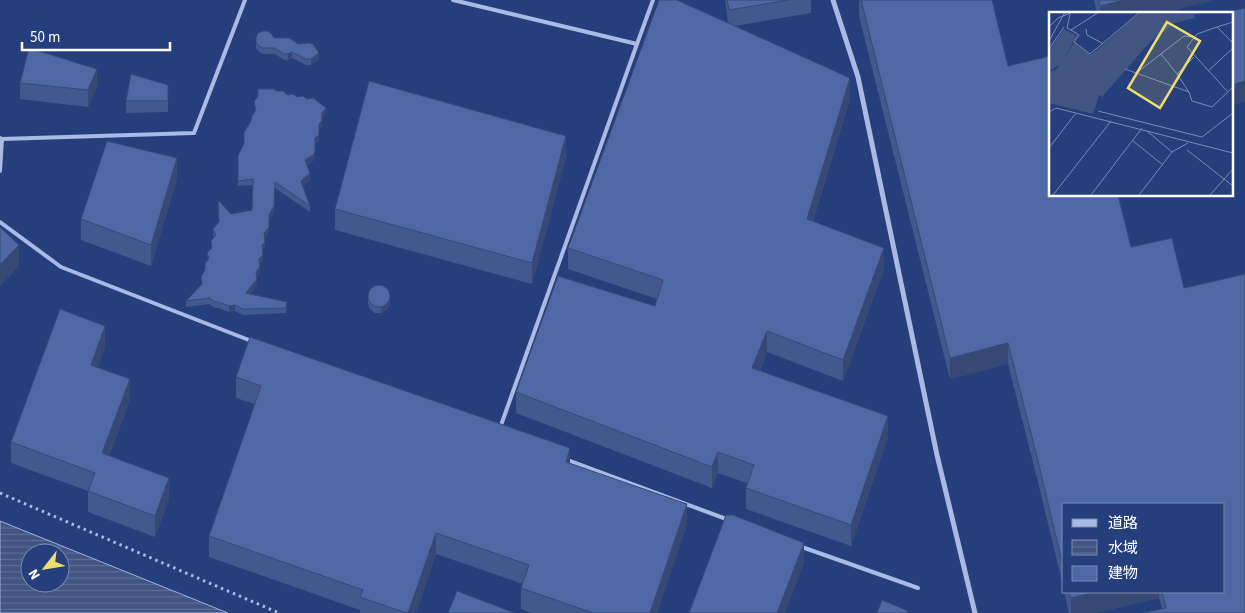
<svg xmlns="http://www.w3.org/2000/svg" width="1245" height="613" font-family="'Source Sans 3','Noto Sans JP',sans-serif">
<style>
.water{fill:url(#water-rules);stroke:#9db4e5;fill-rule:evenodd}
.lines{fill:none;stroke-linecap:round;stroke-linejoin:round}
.path{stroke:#a9bbe5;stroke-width:3;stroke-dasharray:2.5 4;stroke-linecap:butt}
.service{stroke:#a9bbe5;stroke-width:4}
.minor{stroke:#a9bbe5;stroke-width:5}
.wall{fill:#42598e}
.shaded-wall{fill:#364974}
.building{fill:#4d68a5;stroke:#364974}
.inset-road{fill:none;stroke:#7c8bb0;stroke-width:1}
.view{fill:#eedc6d;fill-opacity:0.15;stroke:#eedc6d;stroke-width:2.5}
.inset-edge{fill:none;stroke:#fff;stroke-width:2.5}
</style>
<defs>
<pattern id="water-rules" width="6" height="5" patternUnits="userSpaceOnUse" patternTransform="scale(1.25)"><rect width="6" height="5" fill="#415482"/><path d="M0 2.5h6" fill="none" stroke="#5e6e95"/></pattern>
</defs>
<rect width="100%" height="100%" fill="#253e7c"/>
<!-- water -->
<path class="water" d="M0,521L228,613H0ZM30,553H60V583H30Z"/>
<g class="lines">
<!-- path -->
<path class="path" d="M0,493L279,613"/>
<!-- service -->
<g class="service">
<path d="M453,0L637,44L653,0"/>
<path d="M0,138L2,139L194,133L245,0"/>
<path d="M0,171L2,139"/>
<path d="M0,222L61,267L254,342"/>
<path d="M500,428L637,44"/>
<path d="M567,460L729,520"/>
<path d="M799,546L918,588"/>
</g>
<!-- minor -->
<path class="minor" d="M833,0L858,77L937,455L975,613"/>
</g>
<!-- wall -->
<g class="wall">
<path d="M725,0H811V13L734,26L850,99L813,221L884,269L843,381L767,352L760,371L888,437L851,546L746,509V488L747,483L718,473L712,488L516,413V392L655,306L657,299L568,269V248L728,23Z"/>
<path d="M859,0H992L1008,66L1131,247L1245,613L1162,609L1159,598L1095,613H1069L1064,592H1224L1064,504V590L1037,478L1008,364L950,379L859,16Z"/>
<path d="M1094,0H1211V1L1157,14H1097Z"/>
<path d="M256,37L274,38L319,59L311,65H306L292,58L288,60H284L275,54H263L259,52L256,48Z"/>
<path d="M20,83L97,86L88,107L20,99Z"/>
<path d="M168,85V112L126,113V101Z"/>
<path d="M258,89L276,91L297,97L326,114L322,119V127L319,130V141L315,144V157L313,161L307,165L310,179L303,186L310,206V212L275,188L274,211L269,221V232L264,239L265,247L263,250V261L260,264V272L257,277V285L250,294L287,302L286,313L243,315L235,311L229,312L219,308H215L209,304L186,307V301L202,285L201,277L205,271V264L208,260L207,253L211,249V241L214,237L213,235V229L231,214L252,210L253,185L238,186V155L244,144L255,111L254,102L258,97Z"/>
<path d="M566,157L532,284L335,230V209Z"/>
<path d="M177,179L151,266L81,240V219Z"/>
<path d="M368,298L390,305L386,310L381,313H375L370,309L368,303Z"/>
<path d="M105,347L98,367L130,400L109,456L169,499L155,537L88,512V491L11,463V442Z"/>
<path d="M236,377L570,463L687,525L657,613H532L521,609V588L523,584L436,554L416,613H360V610L209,557V536L255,404L236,398Z"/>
</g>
<!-- shaded-wall -->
<g class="shaded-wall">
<path d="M1125,0H1211V1L1157,14H1100V6Z"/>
<path d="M292,52V58L288,60V54Z"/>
<path d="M319,53V59L311,65V59Z"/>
<path d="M97,69V86L88,107V90Z"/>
<path d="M850,78V99L807,240V219Z"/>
<path d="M1245,81V102L1231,105V85Z"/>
<path d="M326,108V114L322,119V113Z"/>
<path d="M322,121V127L319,130V141L315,144V138L319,124Z"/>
<path d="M566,136V157L532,284V263Z"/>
<path d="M315,152V157L313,161L305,166V160Z"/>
<path d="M177,158V179L151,266V245Z"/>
<path d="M310,173V179L301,187V181Z"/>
<path d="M275,188L274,211L269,221V215Z"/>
<path d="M269,227V232L264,239V233Z"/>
<path d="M265,242V247L262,251V245Z"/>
<path d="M19,245V266L0,286V265Z"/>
<path d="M884,248V269L843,381V360Z"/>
<path d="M263,255V261L259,265V259Z"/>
<path d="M260,266V272L256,279V273Z"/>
<path d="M257,279V285L246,299V293Z"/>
<path d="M390,294V305L386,310L381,313V307Z"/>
<path d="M235,305V311L229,312V306Z"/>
<path d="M105,326V347L91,386V365Z"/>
<path d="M767,331V352L752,389V368Z"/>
<path d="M1008,343V364L950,379V358Z"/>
<path d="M130,379V400L102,474V453Z"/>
<path d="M888,416V437L851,546V525Z"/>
<path d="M570,448V469L566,462Z"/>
<path d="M718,452V473L712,488V467Z"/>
<path d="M169,478V499L155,537V516Z"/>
<path d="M687,504V525L657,613H650Z"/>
<path d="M436,533V554L416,613H408Z"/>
<path d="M804,543V564L785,613H777Z"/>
<path d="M1096,592H1159V598L1095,613H1071V598Z"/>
</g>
<!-- building -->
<g class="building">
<path d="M659,0H677L850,78L807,219L884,248L843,360L767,331L752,368L888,416L851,525L746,488L754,465L718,452L712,467L516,392L558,276L655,306L663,280L568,248Z"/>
<path d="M727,0H789L729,10Z"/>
<path d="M861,0H992L1008,66L1050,56V195H1118L1131,247L1172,238L1184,288L1245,274V613H1142L1166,608L1162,592H1224V504H1064V570L1037,457L1008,343L950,358Z"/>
<path d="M1099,0H1125L1100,6Z"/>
<path d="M1245,8V81L1231,85V14H1218Z"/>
<path d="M263,31H267L271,33L274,38H289L298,44L309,43L313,44L319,53L311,59H306L292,52L288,54H284L275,48H263L259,46L256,42V37L258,33Z"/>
<path d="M29,48L97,69L88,90L20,83Z"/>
<path d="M131,74L168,85V101H126Z"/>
<path d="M369,81L566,136L532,263L335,209Z"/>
<path d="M258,89H274L276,91H283L288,95L293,94L297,97L303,96L307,99L313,98L326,108L322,113V121L319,124V135L315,138V152L313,155L305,160L310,173L301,181L310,206L275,182L274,206L269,215V227L264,233L265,242L262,245L263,255L259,259L260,266L256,273L257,279L246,293L287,302L286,308L243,309L235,305L229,306L219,302H215L209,298L186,301L202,284L201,277L205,270V264L209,258L207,253L212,248L211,241L216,235L213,229L219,222L218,200L231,214L252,210L253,179L238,181V155L244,144V132L251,121L252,116L256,110L254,102L258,96Z"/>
<path d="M107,141L177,158L151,245L81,219Z"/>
<path d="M0,227L19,245L0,265Z"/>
<circle cx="379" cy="296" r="11"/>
<path d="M60,309L105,326L91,365L130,379L102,453L169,478L155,516L88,491L95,473L11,442Z"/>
<path d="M250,337L570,448L566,462L687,504L650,613H593L521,588L529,565L436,533L408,613H406L360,597L363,590L209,536L261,386L236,377Z"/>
<path d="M726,515H733L804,543L777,613H689Z"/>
<path d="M457,591L515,613H448Z"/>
<path d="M1069,592H1096L1071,598Z"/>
<path d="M882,600L908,611V613H877Z"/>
</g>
<!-- overview -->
<g transform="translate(1049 12)">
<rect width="184" height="184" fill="#253e7c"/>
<path d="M92,0H152L145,3V6L126,11L101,30L53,85L50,83L44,102L0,91V60L8,57L10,53L0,59V39L15,17L28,24L13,49L25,31L42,43Z" fill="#415482"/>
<path class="inset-road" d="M21,2L18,16L22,18L50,0M0,15L9,6L24,0M168,15L184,10M37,17L38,23L53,31M22,18L30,23L25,30L41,42L91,0M0,29L16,0M0,37L15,15M112,42L128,62M76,57L140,80L143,89L163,95L184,75M90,59L135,24L144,25M159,59L184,36M178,79L138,35L148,22L168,15L184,31M140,80L128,62L145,45M49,99L153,125L184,101M0,100L7,96L184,141M98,119L123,140M84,129L114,153M0,136L27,101M138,138L184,174M4,183L62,109M42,183L93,116M90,183L123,140L139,131M161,183L184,157"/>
<path class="view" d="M118,10L151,29L111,96L79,76Z"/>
<rect width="184" height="184" class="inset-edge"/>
</g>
<!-- legend -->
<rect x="1062" y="503" width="162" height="90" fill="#253e7c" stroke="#7c8bb0"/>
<rect x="1072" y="519" width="25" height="8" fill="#a9bbe5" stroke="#7c8bb0"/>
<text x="1108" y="528" font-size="15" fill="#ffffff">道路</text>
<rect x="1072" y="540" width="25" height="15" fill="url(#water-rules)" stroke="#7c8bb0"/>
<text x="1108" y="553" font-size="15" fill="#ffffff">水域</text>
<rect x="1072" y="566" width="25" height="15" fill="#4d68a5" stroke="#7c8bb0"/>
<text x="1108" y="578" font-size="15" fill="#ffffff">建物</text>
<!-- north arrow -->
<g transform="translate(45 568) rotate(239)"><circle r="24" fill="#253e7c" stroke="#7c8bb0"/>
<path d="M0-4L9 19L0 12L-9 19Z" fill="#eedc6d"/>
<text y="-8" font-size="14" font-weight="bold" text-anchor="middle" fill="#ffffff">N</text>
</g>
<!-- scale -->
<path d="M22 42v8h148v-8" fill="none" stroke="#ffffff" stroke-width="2.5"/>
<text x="30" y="42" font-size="15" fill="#ffffff" stroke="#253e7c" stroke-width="4" paint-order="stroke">50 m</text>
</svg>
